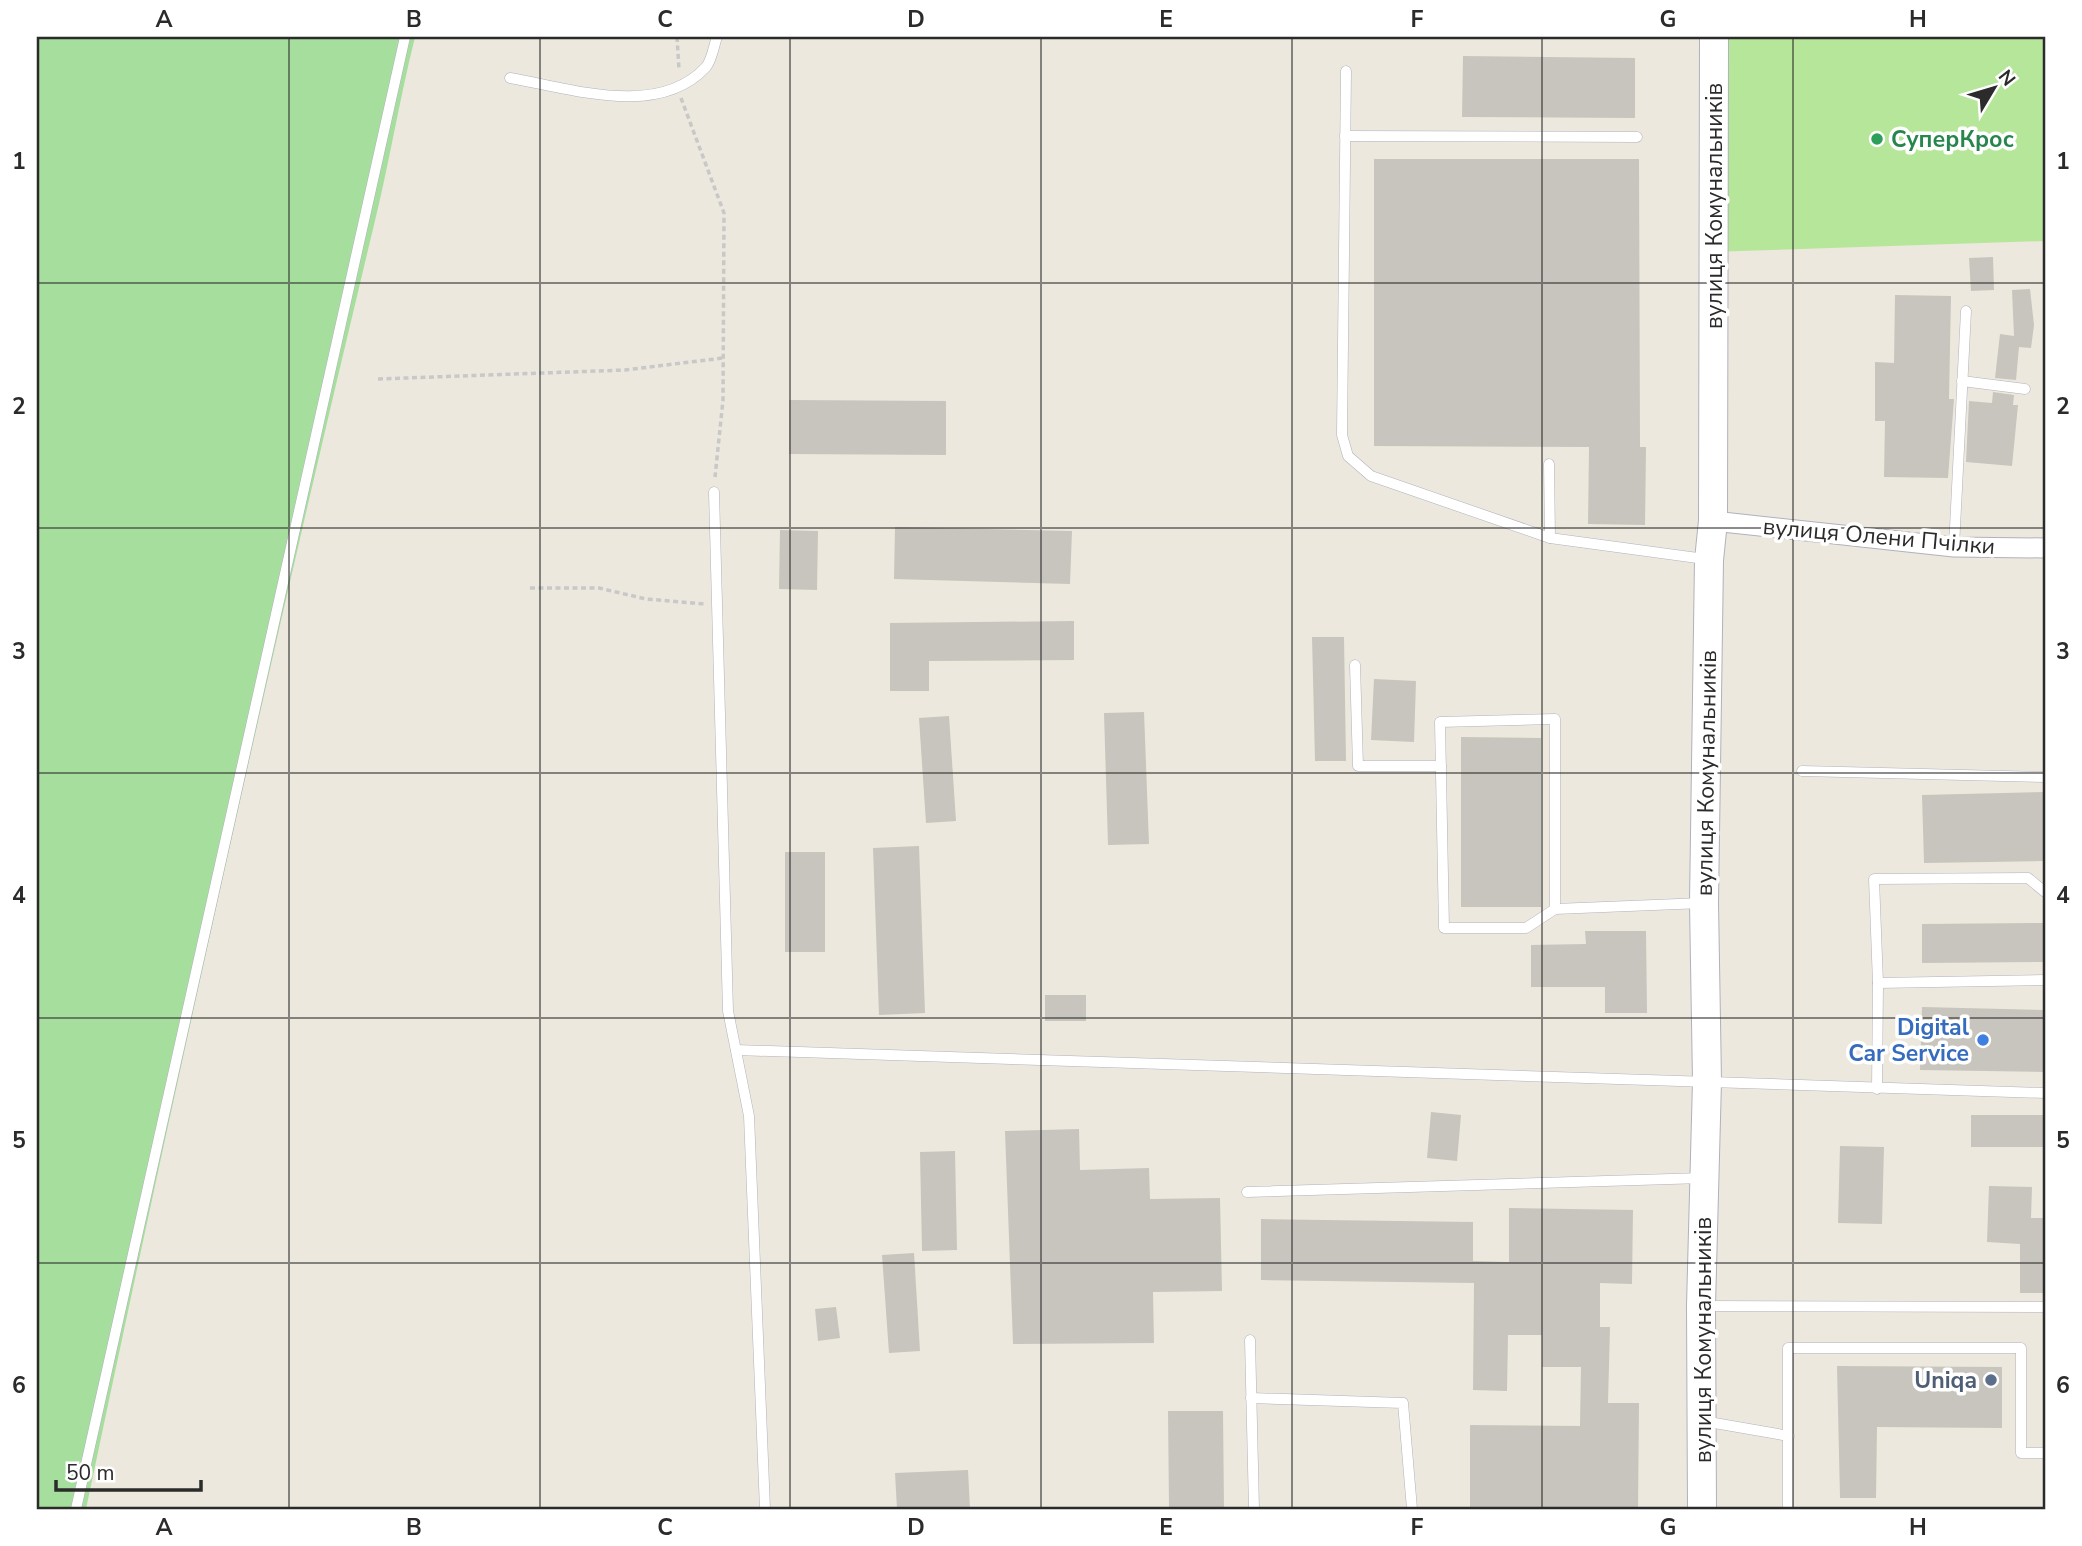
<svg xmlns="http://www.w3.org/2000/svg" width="2082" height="1546" font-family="'Nunito Sans',sans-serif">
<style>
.green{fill:#a6df9d}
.pitch{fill:#b6e699}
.building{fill:#c7c5bd}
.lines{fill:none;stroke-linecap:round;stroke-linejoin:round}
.lane-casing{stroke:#b1b1bd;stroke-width:11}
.street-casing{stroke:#b1b1bd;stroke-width:21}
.secondary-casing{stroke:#b1b1bd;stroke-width:30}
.path{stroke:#c8c8c8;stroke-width:3.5;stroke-dasharray:5 3.5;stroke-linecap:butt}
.lane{stroke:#fff;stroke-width:10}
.street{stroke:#fff;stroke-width:19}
.secondary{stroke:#fff;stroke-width:28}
.grid{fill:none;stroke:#2b2b2b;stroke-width:2;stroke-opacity:0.55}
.leisure-dot{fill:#2e9e5b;stroke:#fff;stroke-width:2.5}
.shop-dot{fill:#3f7fe0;stroke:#fff;stroke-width:2.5}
.service-dot{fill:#5c6f8a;stroke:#fff;stroke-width:2.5}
.labels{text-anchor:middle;stroke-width:7;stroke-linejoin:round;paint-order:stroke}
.leisure-label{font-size:23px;font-weight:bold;fill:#27864d;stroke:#fff;text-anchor:start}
.street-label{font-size:23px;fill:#2b2b2b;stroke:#fff}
.shop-label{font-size:23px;font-weight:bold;fill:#366cbe;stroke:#fff;text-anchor:end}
.service-label{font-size:23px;font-weight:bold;fill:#4e5e75;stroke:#fff;text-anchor:end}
.neatline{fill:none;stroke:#2b2b2b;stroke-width:2.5}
.grid-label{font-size:23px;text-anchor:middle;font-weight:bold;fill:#2b2b2b}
</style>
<rect width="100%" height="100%" fill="#ece8dd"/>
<!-- green -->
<path class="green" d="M37,37H415C399,101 389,165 373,229C271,654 176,1081 86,1509H37Z"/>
<!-- pitch -->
<path class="pitch" d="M1710,37H2045V241L1709,252Z"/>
<!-- building -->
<g class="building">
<path d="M1463,56L1635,58V118L1462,117Z"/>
<path d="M1374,159H1639L1640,447H1646L1645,525L1588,524L1589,447L1374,446Z"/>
<path d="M1993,257L1994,290L1971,291L1969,258Z"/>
<path d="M2030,289L2034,325L2031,348L2019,347L2016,380L1995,378L2000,334L2014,336L2012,290Z"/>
<path d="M1895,295L1951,296L1949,399H1954L1948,478L1884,477L1885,421H1875V362L1894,363Z"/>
<path d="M1993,392L2014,395L2013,405H2018L2012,466L1966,462L1969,401L1992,403Z"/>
<path d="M789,400L946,401V455L789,454Z"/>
<path d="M895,527L1072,531L1070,584L894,579Z"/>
<path d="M780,530L818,531L817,590L779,589Z"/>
<path d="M1074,621V660L929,661V691H890V623Z"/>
<path d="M1312,637H1344L1346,761H1315Z"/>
<path d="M1374,679L1416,681L1414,742L1371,740Z"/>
<path d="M1144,712L1149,844L1108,845L1104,713Z"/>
<path d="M949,716L956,821L926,823L919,718Z"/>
<path d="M1461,737L1541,738V907H1461Z"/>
<path d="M2045,792V861L1924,863L1922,795Z"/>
<path d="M919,846L925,1013L879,1015L873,848Z"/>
<rect x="785" y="852" width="40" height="100"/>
<path d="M2045,923V962L1922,963V924Z"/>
<path d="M1585,931H1646L1647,1013H1605V987H1531V945L1586,944Z"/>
<rect x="1045" y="995" width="41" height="26"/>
<path d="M1922,1007L2045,1010V1072L1920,1070Z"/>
<path d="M1431,1112L1461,1115L1457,1161L1427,1158Z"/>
<rect x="1971" y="1115" width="74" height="32"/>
<path d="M1079,1129L1080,1170L1149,1168L1150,1199L1220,1198L1222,1291L1153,1292L1154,1343L1013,1344L1005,1131Z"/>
<path d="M1840,1146L1884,1147L1882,1224L1838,1223Z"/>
<path d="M955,1151L957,1250L922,1251L920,1152Z"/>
<path d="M1989,1186L2032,1187L2031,1218H2045V1293H2020V1244L1987,1242Z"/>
<path d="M1509,1208L1633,1210L1632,1284L1600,1283V1327H1610L1608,1403H1639L1638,1509H1470V1425L1580,1426L1581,1367H1542V1335H1508L1507,1391L1473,1390L1474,1283L1261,1280V1219L1473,1222V1261L1509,1262Z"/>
<path d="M914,1253L920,1351L889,1353L882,1255Z"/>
<path d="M836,1307L840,1338L818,1341L815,1309Z"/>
<path d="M1837,1366L2002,1367V1428L1877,1427L1876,1498H1840Z"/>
<path d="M1168,1411H1223L1224,1509H1169Z"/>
<path d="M968,1470L970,1509H897L895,1473Z"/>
</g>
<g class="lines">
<defs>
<g id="lane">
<path d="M1346,71L1342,435L1348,456L1371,476L1550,538"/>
<path d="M510,78C570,88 658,119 706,67C712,60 714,45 717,37"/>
<path d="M1345,136L1637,137"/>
<path d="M1962,381L2025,389"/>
<path d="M1549,464L1550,538L1705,559"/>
<path d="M714,492L728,1011L749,1116L765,1509"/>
<path d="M1954,547L1966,311"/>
<path d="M1355,665L1358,766H1441"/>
<path d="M1802,771L2045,777"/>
<path d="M2045,892L2028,878L1874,879L1878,983L2045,980"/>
<path d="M1555,909L1526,928H1444L1440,722L1555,719V909L1703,903"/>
<path d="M736,1050L2045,1093"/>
<path d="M1877,1089L1878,983"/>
<path d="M1247,1192L1703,1178"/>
<path d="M1703,1306L2045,1307"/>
<path d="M1250,1340L1254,1509"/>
<path d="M1251,1398L1403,1403L1412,1509"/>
<path d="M1703,1421L1789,1436"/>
<path d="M76,1509L405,37"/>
<path d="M1788,1509V1348H2021V1453H2045"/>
</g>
<path id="street" d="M1713,521L1954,547L2045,548"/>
<path id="secondary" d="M1702,1509L1701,1306L1707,1081L1704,903L1709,560L1713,521L1714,37"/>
</defs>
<!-- lane casing -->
<use href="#lane" class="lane-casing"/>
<!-- street casing -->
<use href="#street" class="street-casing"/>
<!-- secondary casing -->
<use href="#secondary" class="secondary-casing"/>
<!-- path -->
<g class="path">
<path d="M677,37L679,70"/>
<path d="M681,98L724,213L723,400L715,477"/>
<path d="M378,379L625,370L723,358"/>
<path d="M530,588H599L646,599L705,604"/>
</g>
<!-- lane -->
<use href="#lane" class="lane"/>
<!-- street -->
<use href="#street" class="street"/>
<!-- secondary -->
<use href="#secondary" class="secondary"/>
</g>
<!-- grid -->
<path class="grid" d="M289,37V1509M540,37V1509M790,37V1509M1041,37V1509M1292,37V1509M1542,37V1509M1793,37V1509M37,283H2045M37,528H2045M37,773H2045M37,1018H2045M37,1263H2045"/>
<!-- markers -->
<circle class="leisure-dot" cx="1877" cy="139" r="7"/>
<circle class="shop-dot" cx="1983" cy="1040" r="7"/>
<circle class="service-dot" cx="1991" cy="1380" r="7"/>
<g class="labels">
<!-- leisure labels -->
<g class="leisure-label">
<text x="1891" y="147">СуперКрос</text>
</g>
<!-- street labels -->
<g class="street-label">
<text transform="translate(1714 206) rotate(-90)" y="8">вулиця Комунальників</text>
<text transform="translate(1879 536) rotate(5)" y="8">вулиця Олени Пчілки</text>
<text transform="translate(1706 773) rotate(-89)" y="8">вулиця Комунальників</text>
<text transform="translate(1703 1340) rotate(-90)" y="8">вулиця Комунальників</text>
</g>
<!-- shop labels -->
<g class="shop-label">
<text x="1969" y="1035">Digital<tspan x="1969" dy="26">Car Service</tspan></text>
</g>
<!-- service labels -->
<g class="service-label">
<text x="1977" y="1388">Uniqa</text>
</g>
</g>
<!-- border -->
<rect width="2082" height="1546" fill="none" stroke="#ffffff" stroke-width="77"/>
<!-- north arrow -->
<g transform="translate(1994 88) rotate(52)" stroke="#ffffff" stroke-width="5" paint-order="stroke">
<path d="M0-5L12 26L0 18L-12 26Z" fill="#2b2b2b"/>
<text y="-10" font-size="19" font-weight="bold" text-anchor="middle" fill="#2b2b2b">N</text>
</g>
<!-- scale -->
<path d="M56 1480v10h145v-10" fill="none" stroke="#2b2b2b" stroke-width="3.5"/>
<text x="66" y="1480" font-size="21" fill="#2b2b2b" stroke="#ffffff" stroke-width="5" paint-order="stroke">50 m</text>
<rect x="38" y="38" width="2006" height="1470" class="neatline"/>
<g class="grid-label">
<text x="164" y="27">A</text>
<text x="414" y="27">B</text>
<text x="665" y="27">C</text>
<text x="916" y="27">D</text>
<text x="1166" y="27">E</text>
<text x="1417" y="27">F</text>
<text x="1668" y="27">G</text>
<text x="1918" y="27">H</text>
<text x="19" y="169">1</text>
<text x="2063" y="169">1</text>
<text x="19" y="414">2</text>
<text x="2063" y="414">2</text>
<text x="19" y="659">3</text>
<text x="2063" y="659">3</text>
<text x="19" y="903">4</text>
<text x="2063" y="903">4</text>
<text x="19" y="1148">5</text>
<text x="2063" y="1148">5</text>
<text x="19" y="1393">6</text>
<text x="2063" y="1393">6</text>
<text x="164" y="1535">A</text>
<text x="414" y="1535">B</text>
<text x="665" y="1535">C</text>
<text x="916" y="1535">D</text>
<text x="1166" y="1535">E</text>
<text x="1417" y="1535">F</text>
<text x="1668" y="1535">G</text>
<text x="1918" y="1535">H</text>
</g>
</svg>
